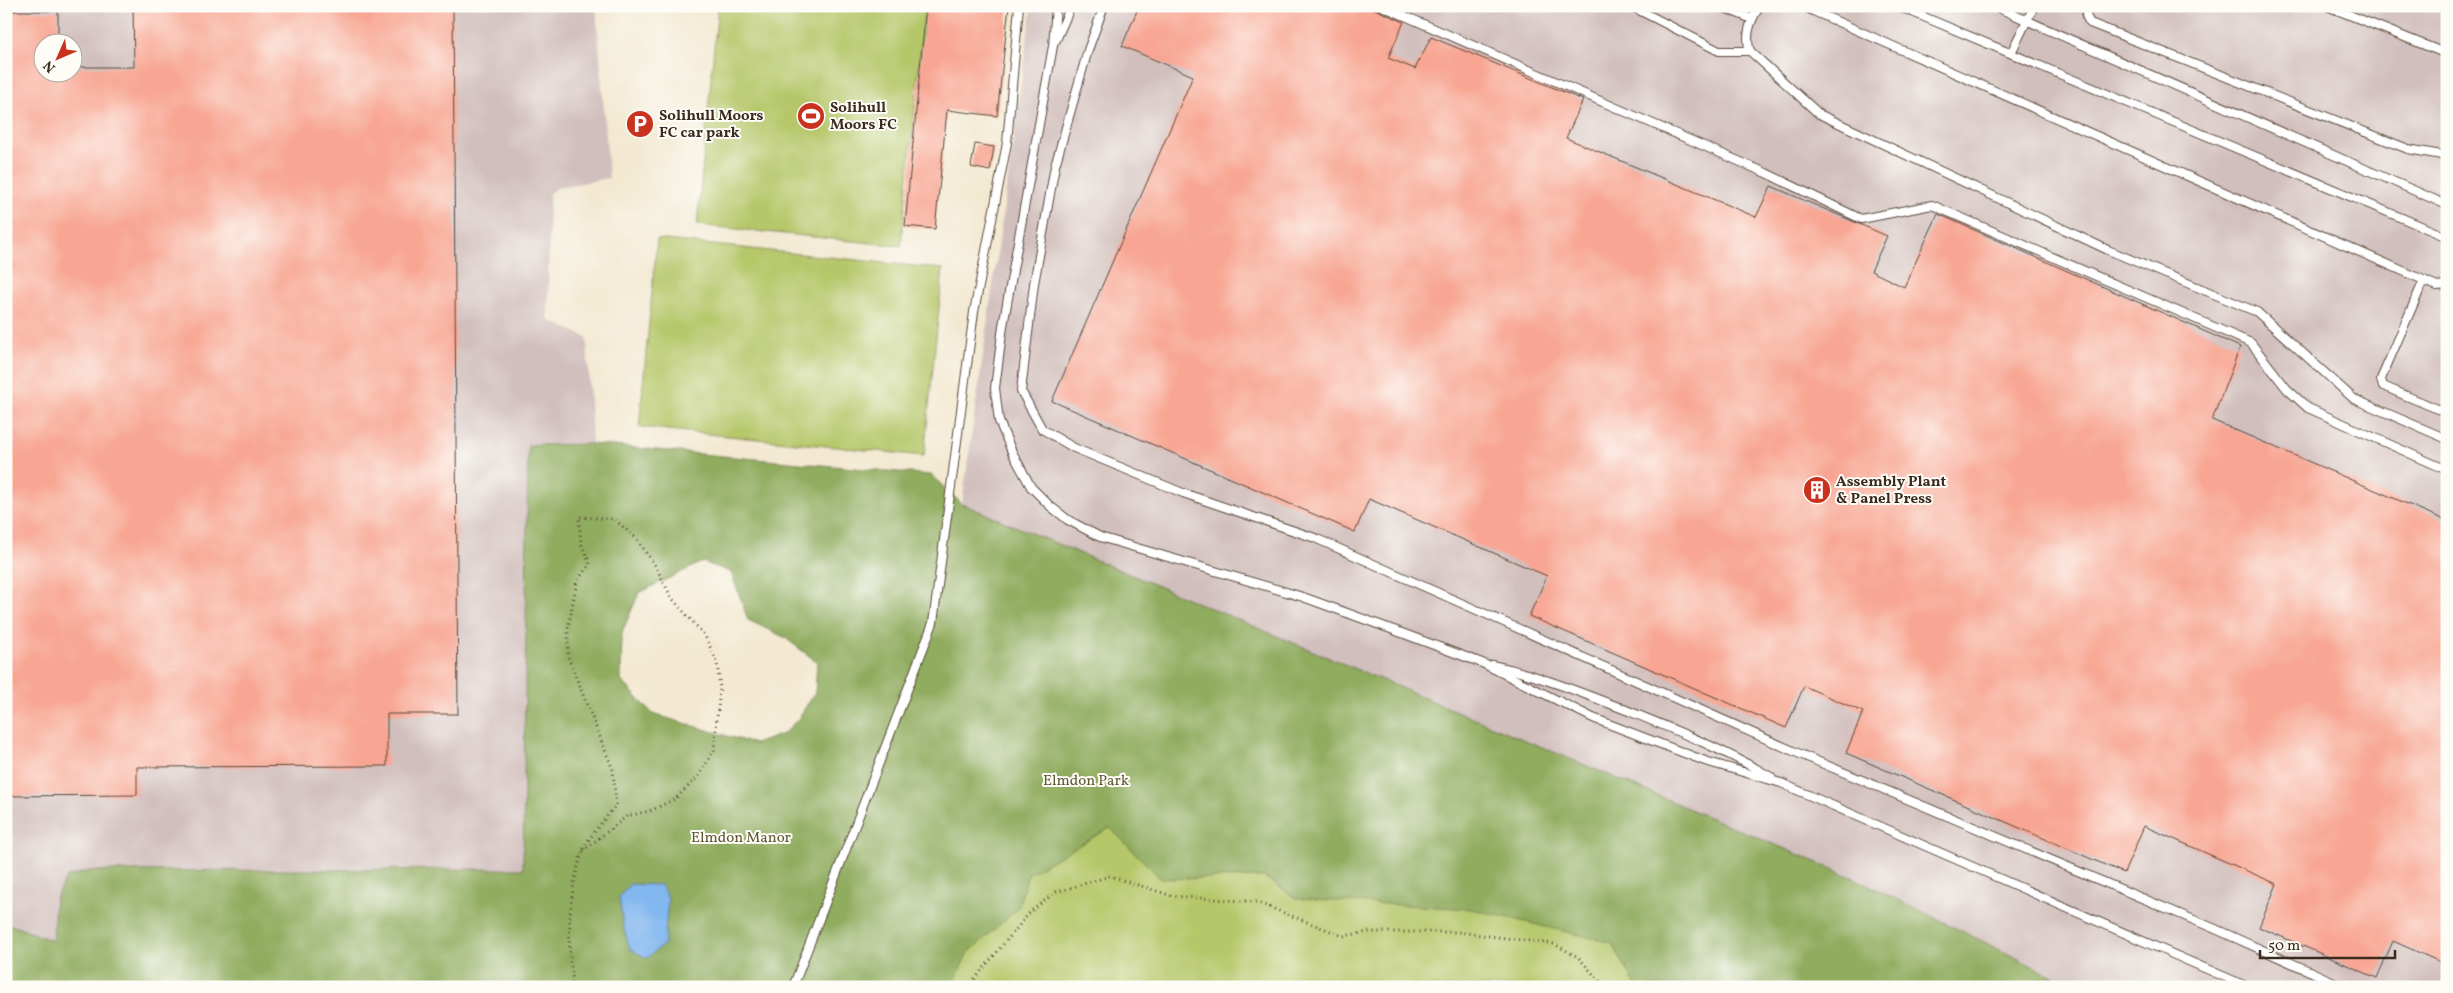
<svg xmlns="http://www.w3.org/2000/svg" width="2453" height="993" font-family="Vollkorn,serif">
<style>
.industrial{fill:#d1bfbd;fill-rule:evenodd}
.green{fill:#b6c76a;stroke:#787844}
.forest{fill:#90ac5e;stroke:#666b3e;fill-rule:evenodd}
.water{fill:#82b7f0;stroke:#5e7087}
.building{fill:#f8a693}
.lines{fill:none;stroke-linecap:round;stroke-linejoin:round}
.lane-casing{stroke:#574739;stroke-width:10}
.path{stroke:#574739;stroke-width:3;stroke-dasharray:1 4;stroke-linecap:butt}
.lane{stroke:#fff;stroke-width:8}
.labels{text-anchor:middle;stroke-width:4;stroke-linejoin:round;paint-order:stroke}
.poi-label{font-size:15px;font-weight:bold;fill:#3b2a1e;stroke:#fdfcf7;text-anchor:start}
.park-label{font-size:15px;fill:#605935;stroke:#fdfcf7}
</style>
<rect width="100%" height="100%" fill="#fdfcf7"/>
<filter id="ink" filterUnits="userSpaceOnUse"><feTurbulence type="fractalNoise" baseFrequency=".02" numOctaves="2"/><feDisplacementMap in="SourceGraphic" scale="10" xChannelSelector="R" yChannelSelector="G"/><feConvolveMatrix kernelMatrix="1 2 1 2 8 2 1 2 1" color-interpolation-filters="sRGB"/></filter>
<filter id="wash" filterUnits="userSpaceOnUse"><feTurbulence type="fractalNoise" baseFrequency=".0096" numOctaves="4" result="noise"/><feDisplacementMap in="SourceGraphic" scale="20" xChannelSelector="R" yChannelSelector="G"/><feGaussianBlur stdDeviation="1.12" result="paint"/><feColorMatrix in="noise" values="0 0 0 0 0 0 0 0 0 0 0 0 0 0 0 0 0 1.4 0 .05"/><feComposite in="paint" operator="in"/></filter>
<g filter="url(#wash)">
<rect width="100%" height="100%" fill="#f3e9d2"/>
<!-- industrial -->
<g class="industrial">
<path d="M6,6H596L609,178L559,187L549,193L548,320L587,337L592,444L528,445L523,869L89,871L55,898L53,941L6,923ZM42,42H72V72H42Z"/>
<path d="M1032,6H2447V987H2075L1854,878L962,504Z"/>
</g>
<!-- green -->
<g class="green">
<path d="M718,6H925L901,246L697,225Z"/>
<path d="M657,239L943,269L924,456L639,427Z"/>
<path d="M962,504L1854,878L2075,987H797Z"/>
</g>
<!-- forest -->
<path class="forest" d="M592,444L931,475L962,504L1854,878L2075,987H1637L1612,943L1472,909L1298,899L1264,877L1161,879L1110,828L1028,874L1018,908L967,954L952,987H6V923L53,941L55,898L67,877L89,871L523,869L528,445ZM702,562L731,572L748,620L784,637L817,662L815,692L798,719L783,734L755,744L653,714L621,680L622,632L639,593Z"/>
<!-- water -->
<path class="water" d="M630,884L661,885L668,899L664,944L647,958L630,949L623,926L619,897Z"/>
<g id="blocks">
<!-- building -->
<g class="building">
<path d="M133,6H453L458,714H387V766L137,767V795L6,796V11H58V42H42V72H72V67H134Z"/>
<path d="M926,6H1009L997,116L947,110L935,229L905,226Z"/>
<path d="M1139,6H1368L1404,22L1388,58L1415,69L1431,37L1583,100L1566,138L1756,217L1771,186L1887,236L1871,271L1904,287L1938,214L2240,347L2212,420L2447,521V965L2393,941L2377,978L2259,927L2277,884L2144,826L2124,873L1846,753L1863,712L1804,686L1786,728L1529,616L1547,576L1369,499L1355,532L1052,401L1193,76L1122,46Z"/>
<path d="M975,144L994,147L990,171L971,167Z"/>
</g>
</g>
</g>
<g filter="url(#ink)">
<use href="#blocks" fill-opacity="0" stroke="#574739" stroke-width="1"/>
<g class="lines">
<defs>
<g id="lane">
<path d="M1056,6L1053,46L1003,326L995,388L999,421L1012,452L1031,487L1050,506L1068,520L1100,537L1303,597L1391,629L1482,663L1593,718L1705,761L1781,783L2248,987"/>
<path d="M1104,6L1088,50L1055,166L1034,284L1021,391L1042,429L1074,448L1183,493L1315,538L1800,754L2213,928L2345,987"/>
<path d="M1382,6L1766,173L1861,219L1932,205L2251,343L2287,389L2308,408L2447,470"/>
<path d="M1631,6L1719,51H1750"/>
<path d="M1720,6L1752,19"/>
<path d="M1757,6L1758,9C1750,21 1745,37 1750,51L1819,114L2108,250L2257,312L2354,399L2447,439"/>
<path d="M1802,6L2437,286L2447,285"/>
<path d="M1898,6L2447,237"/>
<path d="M1994,6L2447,205"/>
<path d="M2088,6L2086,16L2090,23L2408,149L2447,156"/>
<path d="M2327,6L2447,54"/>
<path d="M1056,40L1071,6"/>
<path d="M2011,53L2034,6"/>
<path d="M2424,280L2381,379L2383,386L2447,413"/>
<path d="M1492,665C1539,675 1582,693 1626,710C1675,730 1725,750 1771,777"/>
<path d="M793,987L933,623L974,312L1007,143L1019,6"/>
</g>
</defs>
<!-- lane casing -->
<use href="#lane" class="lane-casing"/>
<!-- path -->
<g class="path">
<path d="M574,987C566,945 568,894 582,853C587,838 606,818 616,805L613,770L568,657V629L577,581L590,564L581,543L579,517L614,519L636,538L656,567L671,597L705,636L717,662L720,688L714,750L699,776L675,799L650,811L627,816L583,851"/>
<path d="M968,987L1031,911L1056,892L1110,876L1172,896L1256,902L1343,936L1369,932H1458L1554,944L1578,957L1605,987"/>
</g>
<!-- lane -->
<use href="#lane" class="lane"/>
</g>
</g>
<!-- icons -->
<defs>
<symbol id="stadium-disc" viewBox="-11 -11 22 22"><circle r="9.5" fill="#c8321e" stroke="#fdfcf7"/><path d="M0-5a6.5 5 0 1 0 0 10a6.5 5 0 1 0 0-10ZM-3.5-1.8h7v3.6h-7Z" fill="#fff"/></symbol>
<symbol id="parking-disc" viewBox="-11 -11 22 22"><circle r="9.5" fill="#c8321e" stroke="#fdfcf7"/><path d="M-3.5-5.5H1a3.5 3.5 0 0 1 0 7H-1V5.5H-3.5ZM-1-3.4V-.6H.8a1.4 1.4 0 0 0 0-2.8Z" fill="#fff"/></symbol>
<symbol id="building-disc" viewBox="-11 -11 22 22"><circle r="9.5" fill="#c8321e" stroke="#fdfcf7"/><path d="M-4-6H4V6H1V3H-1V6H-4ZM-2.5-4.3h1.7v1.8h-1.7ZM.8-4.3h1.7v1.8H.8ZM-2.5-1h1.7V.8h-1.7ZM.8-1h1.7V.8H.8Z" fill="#fff"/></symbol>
</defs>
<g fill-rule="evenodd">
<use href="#stadium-disc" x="795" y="100" width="32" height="32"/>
<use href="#parking-disc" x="624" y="108" width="32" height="32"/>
<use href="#building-disc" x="1801" y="474" width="32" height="32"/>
</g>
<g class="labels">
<!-- poi labels -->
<g class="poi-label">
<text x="830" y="112">Solihull<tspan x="830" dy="17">Moors FC</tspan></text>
<text x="659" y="120">Solihull Moors<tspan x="659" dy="17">FC car park</tspan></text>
<text x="1836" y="486">Assembly Plant<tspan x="1836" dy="17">&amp; Panel Press</tspan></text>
</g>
<!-- park labels -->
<g class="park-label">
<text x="1086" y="785">Elmdon Park</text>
<text x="741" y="842">Elmdon Manor</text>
</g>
</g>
<!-- margin -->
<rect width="2453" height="993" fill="none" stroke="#fdfcf7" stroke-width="25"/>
<!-- north arrow -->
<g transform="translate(58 58) rotate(225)"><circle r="24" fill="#fdfcf7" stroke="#afa8a0"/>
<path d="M0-4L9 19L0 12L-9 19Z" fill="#c8321e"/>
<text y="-8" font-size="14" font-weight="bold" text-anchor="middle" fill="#3b2a1e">N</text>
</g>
<!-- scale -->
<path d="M2260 950v8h135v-8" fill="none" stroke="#3b2a1e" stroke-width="2.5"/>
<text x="2268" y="950" font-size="15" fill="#3b2a1e" stroke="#fdfcf7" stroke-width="4" paint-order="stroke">50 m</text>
</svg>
